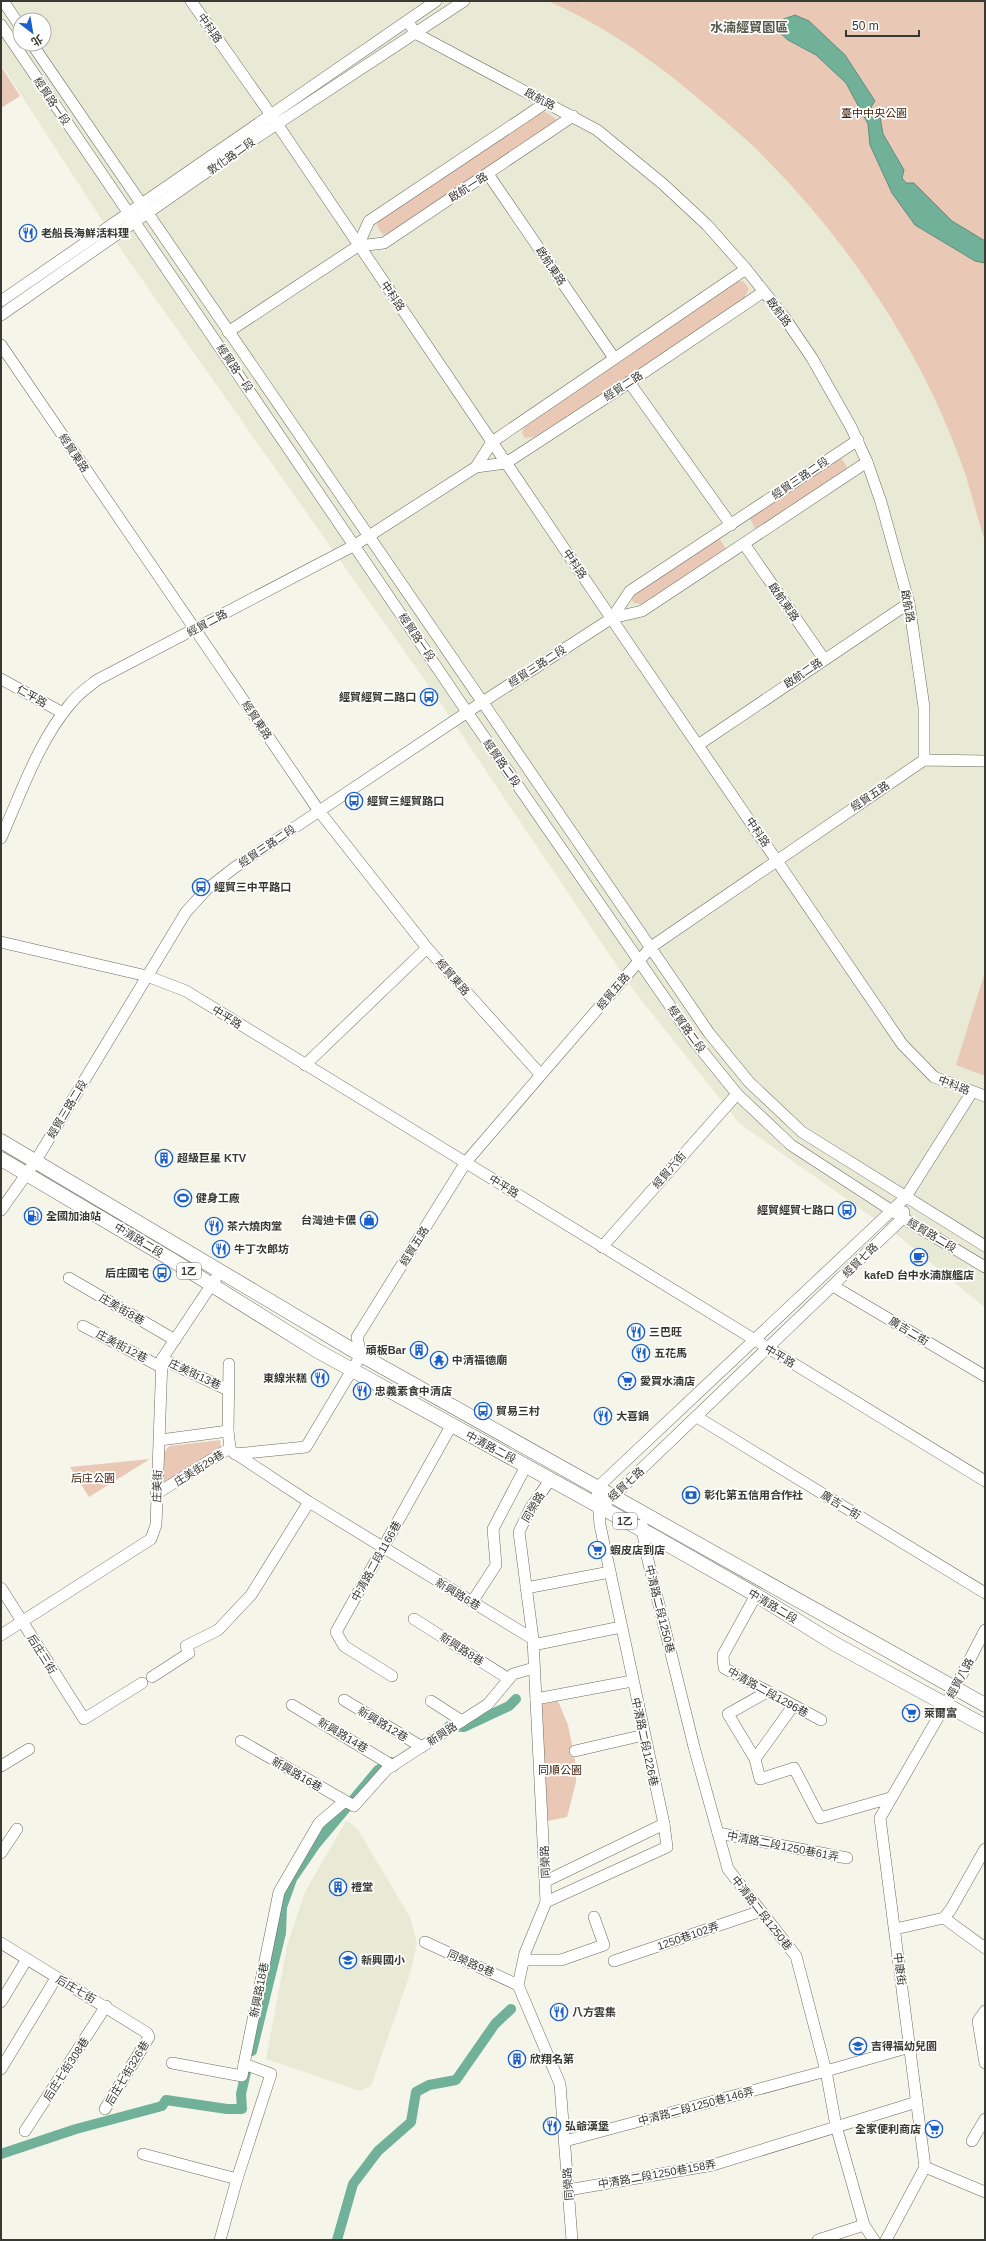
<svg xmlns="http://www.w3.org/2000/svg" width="986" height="2241" font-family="Arial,'Noto Sans TC',sans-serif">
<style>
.built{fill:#e9ead5;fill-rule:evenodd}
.green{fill:#eac8b6}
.water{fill:#71b19a;stroke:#608d7b}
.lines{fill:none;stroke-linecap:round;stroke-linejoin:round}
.canal{stroke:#71b19a;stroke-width:10}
.minor-casing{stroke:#6b6c60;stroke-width:12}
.major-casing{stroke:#6b6c60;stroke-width:15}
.minor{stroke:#fff;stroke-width:11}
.major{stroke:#fff;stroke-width:14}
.labels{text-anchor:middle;stroke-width:3.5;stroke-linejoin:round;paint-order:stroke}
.shield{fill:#fff;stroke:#747471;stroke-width:1}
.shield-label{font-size:10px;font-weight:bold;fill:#393934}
.street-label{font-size:11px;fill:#393934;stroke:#fff}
.park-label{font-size:11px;fill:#43200b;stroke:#fff}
.poi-label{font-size:11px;font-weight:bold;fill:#393934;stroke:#fff;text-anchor:start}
.quarter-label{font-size:13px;font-weight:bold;fill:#57584c;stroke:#fff}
</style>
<rect width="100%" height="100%" fill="#f5f6e9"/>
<!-- built -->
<g class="built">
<path d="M1,1H985V1308L900,1237L740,1124L634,991L433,692L124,254L1,64ZM20,20H44V44H20Z"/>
<path d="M346,1821L349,1822L358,1830L410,1917L417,1943L410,1974L371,2086L360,2091L266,2059L287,1946L305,1892Z"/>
</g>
<!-- green -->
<g class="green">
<path d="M548,1H579L584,3V1H985V542C978,519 972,496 965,473C924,355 851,244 763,156C750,142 735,130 720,117C669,72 611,28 548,1Z"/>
<path d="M1,66L20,96L1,108Z"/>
<path d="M544,111L559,121L390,233L383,235L377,226L378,221Z"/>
<path d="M743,281L749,288L745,297L630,376L534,437L525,438L522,433L525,424L734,282Z"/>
<path d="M842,459L847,467L845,472L756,530L749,517L836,460Z"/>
<path d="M719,538L726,549L641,604L634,603L631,598L632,594Z"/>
<path d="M985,972V1076L956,1065Z"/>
<path d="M220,1440L221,1448L161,1493V1456L169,1446Z"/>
<path d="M150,1459L89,1497L70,1467Z"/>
<path d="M558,1701L568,1725L576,1765V1782L567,1817L548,1821L540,1705Z"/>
</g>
<!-- water -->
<path class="water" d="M795,15L809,21L845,55L875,101L871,107L876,116L880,117L883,134L904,170L902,178L906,183H914L952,221L985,241V263L975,261L915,225L892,193L870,145L868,124L846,83L816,55L788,40L779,32L781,20Z"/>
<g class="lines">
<!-- canal -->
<g class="canal">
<path d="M449,1726L464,1727L509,1706L516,1699"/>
<path d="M252,2051L281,1933L282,1907L292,1879L316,1844L378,1770L391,1762"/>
<path d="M1,2154L76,2129L162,2106L166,2100L227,2109H242L241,2094L247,2068"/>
<path d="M337,2240L353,2184L378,2151L411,2122L416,2092L429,2085L456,2080L495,2024L511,2009"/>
</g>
<defs>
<g id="minor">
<path d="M3,1L20,26"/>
<path d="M191,1L271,115L628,643L902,1044L934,1077L985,1096"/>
<path d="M408,21L415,33L597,130L663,184L707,225L746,269L784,317L812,358L851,427L867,462L881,502L909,603L924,707V760"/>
<path d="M1,25L467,712L695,1042L737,1094L791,1145L903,1218L985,1267"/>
<path d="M32,44L709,1033L749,1082L802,1132L985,1246"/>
<path d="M488,174L614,358"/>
<path d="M358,246L369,221L547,102"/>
<path d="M1,301L436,1"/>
<path d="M1,315L248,143L464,1"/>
<path d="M228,332L358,246L384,243L573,116"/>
<path d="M1,345L319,811L427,948L540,1074"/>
<path d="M629,382L731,525"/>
<path d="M476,467L506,463L621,388L763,292"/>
<path d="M744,544L824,659"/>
<path d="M612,618L630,591L858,440"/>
<path d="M1,679L63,713"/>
<path d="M698,745L909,603"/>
<path d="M1,838C21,793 39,740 71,703C78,694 88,687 97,680L355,545L476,467L492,442L746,269"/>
<path d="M1,942L147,976L186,991L985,1481"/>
<path d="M305,1065L427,948"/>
<path d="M1,1210L35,1162L186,912L207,889L234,868L481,703L612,618L642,611L867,462"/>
<path d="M602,1247L737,1094"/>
<path d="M69,1278L175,1340"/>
<path d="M833,1286L985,1376"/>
<path d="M83,1326L161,1367"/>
<path d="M162,1359L228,1390"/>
<path d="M697,1417L985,1593"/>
<path d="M228,1431L229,1364"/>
<path d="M160,1440L228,1431L230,1448"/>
<path d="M233,1452L309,1502L533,1639"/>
<path d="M235,1454L306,1447L361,1355L357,1337L466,1162L651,947L924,760L985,761"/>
<path d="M550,1480L530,1509L519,1532L533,1639L546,1902L525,1953L518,1985L560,2084L572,2240"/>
<path d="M156,1494L230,1448"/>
<path d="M608,1501L903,1218L904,1212"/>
<path d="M642,1525L645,1548L694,1747L728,1869L796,1956L826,2071L836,2126L864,2225L874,2240"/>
<path d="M1,1588L84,1719L142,1683"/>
<path d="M526,1588L610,1572"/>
<path d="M756,1595L723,1655L724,1668L821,1720"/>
<path d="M472,1602L496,1565L493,1529L526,1466"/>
<path d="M414,1619L509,1679"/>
<path d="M1,1635L151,1539L156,1525L162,1359L220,1272"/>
<path d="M533,1645L621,1627"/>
<path d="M392,1676L344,1646L336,1632L451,1426"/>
<path d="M152,1677L189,1653L186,1646L218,1630L251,1595L309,1502"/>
<path d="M536,1699L632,1681"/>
<path d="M344,1700L422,1747"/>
<path d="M431,1701L462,1721"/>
<path d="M292,1705L393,1766"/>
<path d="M793,1706L755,1759L760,1779L794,1768L820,1818L890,1798"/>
<path d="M241,1741L354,1806L387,1769L488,1704L513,1674L534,1668"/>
<path d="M575,1751L644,1735"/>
<path d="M755,1759L728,1714L767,1692"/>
<path d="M1,1766L29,1749"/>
<path d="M718,1833L847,1858"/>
<path d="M1,1853L17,1829"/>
<path d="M546,1881L664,1824"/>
<path d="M546,1902L667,1847L664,1824L600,1525L597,1488L905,1198L972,1092"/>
<path d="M944,1918L985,1948"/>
<path d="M895,1929L944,1918L951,1909L985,1849"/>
<path d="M425,1942L518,1985"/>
<path d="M1,1943L147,2033L149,2037L105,2109"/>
<path d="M524,1960H561L604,1945L594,1917"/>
<path d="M614,1961L761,1911"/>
<path d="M1,2002L27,1959"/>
<path d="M985,2011L978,2021L985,2063"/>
<path d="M172,2063L242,2076L244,2064"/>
<path d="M1,2069L56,1978"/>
<path d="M25,2131L106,2006"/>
<path d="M565,2141L826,2071L910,2047"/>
<path d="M972,2141L985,2119"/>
<path d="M143,2154L237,2179"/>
<path d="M925,2167L985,2192"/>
<path d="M568,2190L713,2165L917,2102"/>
<path d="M220,2240L237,2179L271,2074L244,2064L279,1892L319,1823L345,1801"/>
<path d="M818,2240L864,2225"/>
<path d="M886,2240L925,2167L880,1818L955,1688L985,1630"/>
</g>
<g id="major">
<path d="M1,1141L361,1355L985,1705"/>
<path d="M1,1159L167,1257L316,1350L653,1536L756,1595L835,1644L985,1726"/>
</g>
</defs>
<!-- minor casing -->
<use href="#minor" class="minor-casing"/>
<!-- major casing -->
<use href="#major" class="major-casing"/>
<!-- minor -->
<use href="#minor" class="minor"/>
<!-- major -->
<use href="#major" class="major"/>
</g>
<!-- icons -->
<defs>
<symbol id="restaurant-ring" viewBox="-11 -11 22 22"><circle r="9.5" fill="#fff" stroke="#1a5fca" stroke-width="1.5"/><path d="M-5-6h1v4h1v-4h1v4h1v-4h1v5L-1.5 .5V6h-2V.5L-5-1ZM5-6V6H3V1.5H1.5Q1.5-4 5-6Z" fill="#1a5fca"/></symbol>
<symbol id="bus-ring" viewBox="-11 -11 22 22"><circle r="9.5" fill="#fff" stroke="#1a5fca" stroke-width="1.5"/><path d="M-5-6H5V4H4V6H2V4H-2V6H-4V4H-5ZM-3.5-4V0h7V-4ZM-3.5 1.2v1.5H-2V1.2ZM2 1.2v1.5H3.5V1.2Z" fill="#1a5fca"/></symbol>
<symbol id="building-ring" viewBox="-11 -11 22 22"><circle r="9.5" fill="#fff" stroke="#1a5fca" stroke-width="1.5"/><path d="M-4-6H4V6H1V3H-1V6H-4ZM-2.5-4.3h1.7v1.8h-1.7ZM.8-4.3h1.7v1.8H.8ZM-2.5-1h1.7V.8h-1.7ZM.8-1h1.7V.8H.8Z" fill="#1a5fca"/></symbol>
<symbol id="stadium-ring" viewBox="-11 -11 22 22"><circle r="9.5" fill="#fff" stroke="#1a5fca" stroke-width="1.5"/><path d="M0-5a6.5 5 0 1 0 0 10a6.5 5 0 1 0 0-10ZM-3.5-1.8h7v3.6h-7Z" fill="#1a5fca"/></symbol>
<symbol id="fuel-ring" viewBox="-11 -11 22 22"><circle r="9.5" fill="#fff" stroke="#1a5fca" stroke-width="1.5"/><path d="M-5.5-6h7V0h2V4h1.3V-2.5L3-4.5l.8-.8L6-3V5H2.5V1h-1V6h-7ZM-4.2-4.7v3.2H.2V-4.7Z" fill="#1a5fca"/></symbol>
<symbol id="shop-ring" viewBox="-11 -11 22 22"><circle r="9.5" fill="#fff" stroke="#1a5fca" stroke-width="1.5"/><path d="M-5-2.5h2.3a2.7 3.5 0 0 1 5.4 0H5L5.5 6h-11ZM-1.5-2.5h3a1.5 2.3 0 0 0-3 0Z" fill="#1a5fca"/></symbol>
<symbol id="cafe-ring" viewBox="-11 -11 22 22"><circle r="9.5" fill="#fff" stroke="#1a5fca" stroke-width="1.5"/><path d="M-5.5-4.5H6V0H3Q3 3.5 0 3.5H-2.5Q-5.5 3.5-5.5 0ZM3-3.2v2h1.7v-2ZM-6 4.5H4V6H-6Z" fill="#1a5fca"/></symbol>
<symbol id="temple-ring" viewBox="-11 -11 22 22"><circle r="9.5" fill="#fff" stroke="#1a5fca" stroke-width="1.5"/><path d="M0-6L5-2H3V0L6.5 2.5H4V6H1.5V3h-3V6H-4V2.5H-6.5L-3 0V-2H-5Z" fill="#1a5fca"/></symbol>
<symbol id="supermarket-ring" viewBox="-11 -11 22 22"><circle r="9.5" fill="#fff" stroke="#1a5fca" stroke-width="1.5"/><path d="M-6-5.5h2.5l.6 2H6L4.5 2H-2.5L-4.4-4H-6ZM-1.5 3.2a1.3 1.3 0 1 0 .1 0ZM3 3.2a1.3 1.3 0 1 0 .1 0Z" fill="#1a5fca"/></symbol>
<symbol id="bank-ring" viewBox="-11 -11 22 22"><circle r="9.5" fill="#fff" stroke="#1a5fca" stroke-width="1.5"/><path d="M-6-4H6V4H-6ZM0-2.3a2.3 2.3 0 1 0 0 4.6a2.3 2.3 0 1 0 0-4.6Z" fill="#1a5fca"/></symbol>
<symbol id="school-ring" viewBox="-11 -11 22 22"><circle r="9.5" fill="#fff" stroke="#1a5fca" stroke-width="1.5"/><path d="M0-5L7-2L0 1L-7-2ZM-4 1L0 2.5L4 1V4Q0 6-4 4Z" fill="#1a5fca"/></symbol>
</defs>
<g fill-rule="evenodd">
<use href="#restaurant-ring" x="18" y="223" width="20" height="20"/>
<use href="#bus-ring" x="419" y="687" width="20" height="20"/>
<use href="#bus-ring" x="344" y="791" width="20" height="20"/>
<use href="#bus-ring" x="191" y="877" width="20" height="20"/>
<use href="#building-ring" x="154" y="1148" width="20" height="20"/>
<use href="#stadium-ring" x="173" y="1188" width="20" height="20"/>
<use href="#bus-ring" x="837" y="1200" width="20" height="20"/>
<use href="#fuel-ring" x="23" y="1206" width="20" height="20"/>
<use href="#shop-ring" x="359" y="1210" width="20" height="20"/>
<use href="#restaurant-ring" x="204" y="1216" width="20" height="20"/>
<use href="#restaurant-ring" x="211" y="1239" width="20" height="20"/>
<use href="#cafe-ring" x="909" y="1247" width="20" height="20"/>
<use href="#bus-ring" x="152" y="1263" width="20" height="20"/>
<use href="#restaurant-ring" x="626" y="1322" width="20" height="20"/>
<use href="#building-ring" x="409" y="1340" width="20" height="20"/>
<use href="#restaurant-ring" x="631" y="1343" width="20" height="20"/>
<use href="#temple-ring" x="429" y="1350" width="20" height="20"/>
<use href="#restaurant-ring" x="310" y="1368" width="20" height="20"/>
<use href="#supermarket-ring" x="617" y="1371" width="20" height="20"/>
<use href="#restaurant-ring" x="352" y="1381" width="20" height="20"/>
<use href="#bus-ring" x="473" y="1401" width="20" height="20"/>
<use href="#restaurant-ring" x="593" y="1406" width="20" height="20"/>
<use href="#bank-ring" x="681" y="1485" width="20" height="20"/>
<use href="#supermarket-ring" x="587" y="1540" width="20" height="20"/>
<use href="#supermarket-ring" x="901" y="1703" width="20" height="20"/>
<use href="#building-ring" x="328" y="1877" width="20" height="20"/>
<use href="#school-ring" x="338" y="1950" width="20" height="20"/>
<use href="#restaurant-ring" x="549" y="2002" width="20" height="20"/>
<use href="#school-ring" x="848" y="2036" width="20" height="20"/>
<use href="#building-ring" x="507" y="2049" width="20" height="20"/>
<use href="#restaurant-ring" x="542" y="2116" width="20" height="20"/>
<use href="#supermarket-ring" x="924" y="2119" width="20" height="20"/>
</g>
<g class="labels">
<!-- shield labels -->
<g class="shield">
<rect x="177" y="1263" width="24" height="16" rx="3"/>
<rect x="613" y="1513" width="24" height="16" rx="3"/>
</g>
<g class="shield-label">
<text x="189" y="1275">1乙</text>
<text x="625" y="1525">1乙</text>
</g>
<!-- street labels -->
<g class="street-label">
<text transform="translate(210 28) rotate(55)" y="4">中科路</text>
<text transform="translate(540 99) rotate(28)" y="4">啟航路</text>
<text transform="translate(52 101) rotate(56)" y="4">經貿路一段</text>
<text transform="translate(231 156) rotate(-35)" y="4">敦化路二段</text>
<text transform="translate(468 187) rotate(-33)" y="4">啟航一路</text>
<text transform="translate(551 266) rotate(56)" y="4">啟航東路</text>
<text transform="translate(393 296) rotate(56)" y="4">中科路</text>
<text transform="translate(779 312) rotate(53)" y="4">啟航路</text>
<text transform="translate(235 368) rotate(56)" y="4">經貿路一段</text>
<text transform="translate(623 386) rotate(-33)" y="4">經貿二路</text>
<text transform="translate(74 453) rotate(56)" y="4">經貿東路</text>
<text transform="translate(800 478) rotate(-34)" y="4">經貿三路二段</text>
<text transform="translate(575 564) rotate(56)" y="4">中科路</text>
<text transform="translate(784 602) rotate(55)" y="4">啟航東路</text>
<text transform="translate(908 606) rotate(79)" y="4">啟航路</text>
<text transform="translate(207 623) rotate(-28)" y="4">經貿二路</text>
<text transform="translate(417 637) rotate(56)" y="4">經貿路一段</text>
<text transform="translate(537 666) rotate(-33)" y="4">經貿三路二段</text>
<text transform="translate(803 673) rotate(-34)" y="4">啟航二路</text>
<text transform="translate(32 696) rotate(29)" y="4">仁平路</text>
<text transform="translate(257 720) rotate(56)" y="4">經貿東路</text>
<text transform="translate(502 763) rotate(55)" y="4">經貿路二段</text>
<text transform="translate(870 796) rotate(-34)" y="4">經貿五路</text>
<text transform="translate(758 832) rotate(56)" y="4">中科路</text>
<text transform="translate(267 846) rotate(-34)" y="4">經貿三路二段</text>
<text transform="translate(453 977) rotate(49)" y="4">經貿東路</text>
<text transform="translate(613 991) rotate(-50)" y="4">經貿五路</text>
<text transform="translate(227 1017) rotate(32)" y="4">中平路</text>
<text transform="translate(687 1029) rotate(54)" y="4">經貿路二段</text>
<text transform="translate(954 1085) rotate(21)" y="4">中科路</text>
<text transform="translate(67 1109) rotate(-59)" y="4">經貿三路二段</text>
<text transform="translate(669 1170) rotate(-49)" y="4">經貿六街</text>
<text transform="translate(504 1186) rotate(32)" y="4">中平路</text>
<text transform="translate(932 1235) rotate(31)" y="4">經貿路二段</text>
<text transform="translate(139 1240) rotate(31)" y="4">中清路二段</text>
<text transform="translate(414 1246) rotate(-58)" y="4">經貿五路</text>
<text transform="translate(860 1260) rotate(-44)" y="4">經貿七路</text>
<text transform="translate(122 1309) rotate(30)" y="4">庄美街8巷</text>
<text transform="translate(909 1331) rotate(31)" y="4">廣吉二街</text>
<text transform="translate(122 1346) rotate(28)" y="4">庄美街12巷</text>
<text transform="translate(780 1356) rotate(31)" y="4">中平路</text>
<text transform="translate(195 1374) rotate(25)" y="4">庄美街13巷</text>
<text transform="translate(491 1447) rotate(28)" y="4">中清路二段</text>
<text transform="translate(199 1468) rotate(-32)" y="4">庄美街29巷</text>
<text transform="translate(626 1484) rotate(-42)" y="4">經貿七路</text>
<text transform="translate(157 1486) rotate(-88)" y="4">庄美街</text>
<text transform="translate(841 1505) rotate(31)" y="4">廣吉一街</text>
<text transform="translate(533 1507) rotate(-59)" y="4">同榮路</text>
<text transform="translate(376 1561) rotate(-61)" y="4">中清路二段1166巷</text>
<text transform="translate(458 1594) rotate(31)" y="4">新興路6巷</text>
<text transform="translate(773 1606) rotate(31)" y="4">中清路二段</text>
<text transform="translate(660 1609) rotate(76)" y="4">中清路二段1250巷</text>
<text transform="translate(462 1649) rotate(33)" y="4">新興路8巷</text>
<text transform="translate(42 1654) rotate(58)" y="4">后庄三街</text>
<text transform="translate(960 1678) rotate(-62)" y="4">經貿八路</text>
<text transform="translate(768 1692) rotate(29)" y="4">中清路二段1296巷</text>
<text transform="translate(383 1724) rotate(31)" y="4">新興路12巷</text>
<text transform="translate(442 1734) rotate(-33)" y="4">新興路</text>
<text transform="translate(343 1735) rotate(31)" y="4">新興路14巷</text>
<text transform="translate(645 1742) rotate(78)" y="4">中清路二段1226巷</text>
<text transform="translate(297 1774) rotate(30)" y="4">新興路16巷</text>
<text transform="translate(783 1846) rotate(11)" y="4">中清路二段1250巷61弄</text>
<text transform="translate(545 1862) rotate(-93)" y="4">同榮路</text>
<text transform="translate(762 1913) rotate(52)" y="4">中清路二段1250巷</text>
<text transform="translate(688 1936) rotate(-19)" y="4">1250巷102弄</text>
<text transform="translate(471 1963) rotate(24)" y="4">同榮路9巷</text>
<text transform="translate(900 1969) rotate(83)" y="4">中康街</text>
<text transform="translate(76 1989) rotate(30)" y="4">后庄七街</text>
<text transform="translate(259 1990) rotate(-79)" y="4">新興路18巷</text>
<text transform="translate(66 2069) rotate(-57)" y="4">后庄七街308巷</text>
<text transform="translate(127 2073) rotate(-59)" y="4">后庄七街326巷</text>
<text transform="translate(696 2106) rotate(-15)" y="4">中清路二段1250巷146弄</text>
<text transform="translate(657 2174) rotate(-10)" y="4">中清路二段1250巷158弄</text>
<text transform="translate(568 2184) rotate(-94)" y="4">同榮路</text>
</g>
<!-- park labels -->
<g class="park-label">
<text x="874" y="117">臺中中央公園</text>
<text x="93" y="1482">后庄公園</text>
<text x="560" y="1774">同順公園</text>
</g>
<!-- poi labels -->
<g class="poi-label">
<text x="41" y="237">老船長海鮮活料理</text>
<text x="416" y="701" text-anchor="end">經貿經貿二路口</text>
<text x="367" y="805">經貿三經貿路口</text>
<text x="214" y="891">經貿三中平路口</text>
<text x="177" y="1162">超級巨星 KTV</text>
<text x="196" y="1202">健身工廠</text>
<text x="834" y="1214" text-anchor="end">經貿經貿七路口</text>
<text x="46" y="1220">全國加油站</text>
<text x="356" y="1224" text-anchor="end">台灣迪卡儂</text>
<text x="227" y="1230">茶六燒肉堂</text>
<text x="234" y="1253">牛丁次郎坊</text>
<text x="149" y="1277" text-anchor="end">后庄國宅</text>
<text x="919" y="1279" text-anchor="middle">kafeD 台中水湳旗艦店</text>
<text x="649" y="1336">三巴旺</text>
<text x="406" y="1354" text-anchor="end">頑板Bar</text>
<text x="654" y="1357">五花馬</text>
<text x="452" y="1364">中清福德廟</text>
<text x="307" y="1382" text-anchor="end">東線米糕</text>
<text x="640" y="1385">愛買水湳店</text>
<text x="375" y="1395">忠義素食中清店</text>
<text x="496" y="1415">貿易三村</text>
<text x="616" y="1420">大喜鍋</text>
<text x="704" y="1499">彰化第五信用合作社</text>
<text x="610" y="1554">蝦皮店到店</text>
<text x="924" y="1717">萊爾富</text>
<text x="351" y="1891">禮堂</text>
<text x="361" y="1964">新興國小</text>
<text x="572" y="2016">八方雲集</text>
<text x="871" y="2050">吉得福幼兒園</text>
<text x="530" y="2063">欣翔名第</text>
<text x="565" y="2130">弘爺漢堡</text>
<text x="921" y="2133" text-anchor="end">全家便利商店</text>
</g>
<!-- quarter labels -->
<g class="quarter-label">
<text x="749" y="32">水湳經貿園區</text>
</g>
</g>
<!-- border -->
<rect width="986" height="2241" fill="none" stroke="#393934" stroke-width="4"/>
<!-- north arrow -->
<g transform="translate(32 32) rotate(149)"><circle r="19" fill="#ffffff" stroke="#b0b0ae"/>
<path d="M0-3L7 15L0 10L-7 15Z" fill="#1a5fca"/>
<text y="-6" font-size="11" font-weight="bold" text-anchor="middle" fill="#393934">北</text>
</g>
<!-- scale -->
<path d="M846 30v6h73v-6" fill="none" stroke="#393934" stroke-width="2"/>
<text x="852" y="30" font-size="12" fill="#393934" stroke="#ffffff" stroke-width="3" paint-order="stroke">50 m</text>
</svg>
